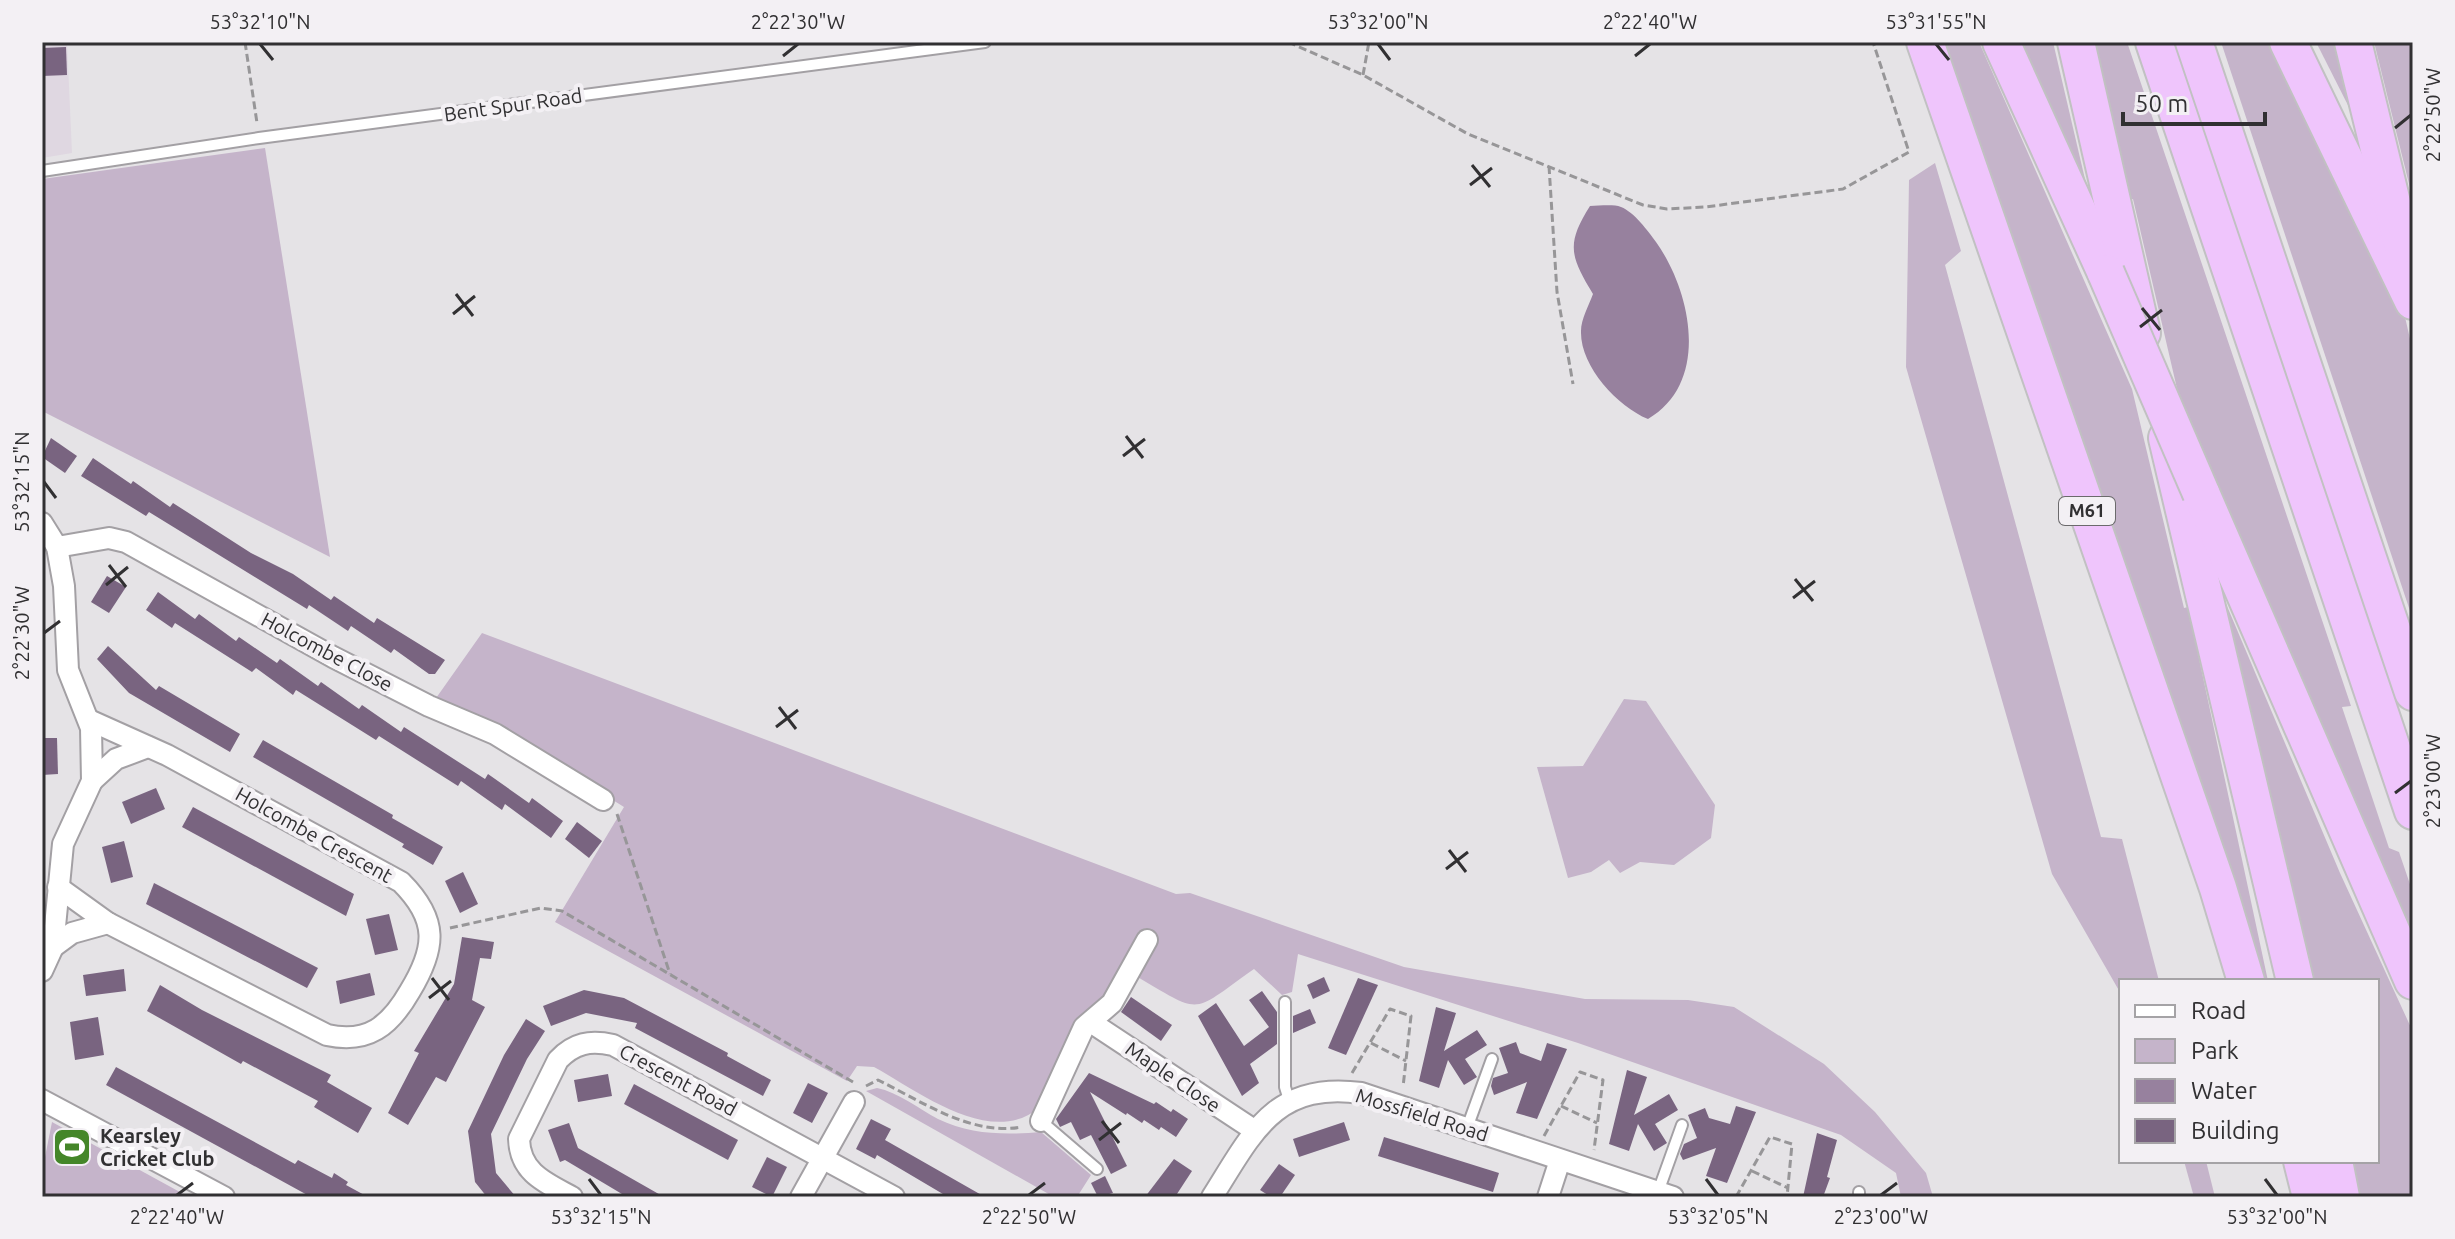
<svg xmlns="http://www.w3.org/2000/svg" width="2455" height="1239" font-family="Ubuntu,sans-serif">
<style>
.built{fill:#dfd7e1}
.green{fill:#c5b4ca}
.water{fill:#97819e}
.building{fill:#796480}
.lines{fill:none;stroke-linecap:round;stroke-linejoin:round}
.lane-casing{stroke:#a3a0a4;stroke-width:14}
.street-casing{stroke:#a3a0a4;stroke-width:24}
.highway-casing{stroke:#c1c1c2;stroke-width:40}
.path{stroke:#979698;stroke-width:3;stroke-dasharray:8 4;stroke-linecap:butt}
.lane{stroke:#fff;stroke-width:10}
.street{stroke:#fff;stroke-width:20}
.highway{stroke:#efc5fc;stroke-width:36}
.highway-bridge-casing{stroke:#c1c1c2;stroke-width:40;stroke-linecap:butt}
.highway-bridge{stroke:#efc5fc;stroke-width:36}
.ticks{fill:none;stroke:#313032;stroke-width:3}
.labels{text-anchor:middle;stroke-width:8;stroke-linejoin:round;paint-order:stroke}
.shield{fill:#f3f0f4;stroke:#6b6a6c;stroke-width:2}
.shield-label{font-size:18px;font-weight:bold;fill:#313032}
.street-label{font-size:20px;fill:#313032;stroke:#f3f0f4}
.poi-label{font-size:20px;font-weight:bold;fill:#313032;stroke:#f3f0f4;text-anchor:start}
.neatline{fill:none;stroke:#313032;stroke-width:3}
.ticks-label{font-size:20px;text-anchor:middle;fill:#313032}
</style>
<rect width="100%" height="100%" fill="#e5e3e6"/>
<!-- built -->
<path class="built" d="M42,42H67L72,153L42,158Z"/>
<!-- green -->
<g class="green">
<path d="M1939,42H1979L2132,389L2184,608L2188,607L2268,981H2261Z"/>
<path d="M2016,42H2053L2091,205Z"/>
<path d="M2091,42H2127L2351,706L2342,707L2389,848L2399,852L2413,893V950L2185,423L2133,199L2126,200Z"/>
<path d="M2221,42H2276L2321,146L2405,317L2413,352V620Z"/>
<path d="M2316,42H2338L2359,127Z"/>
<path d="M2374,42H2413V200Z"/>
<path d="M265,148L330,557L42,411V179Z"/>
<path d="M1935,163L1961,251L1945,265L2101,837L2122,839L2159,981H2121V994L2052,874L1906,367L1909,180Z"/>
<path d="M2224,599L2340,873L2413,1032V1197H2360L2353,1161H2377V981H2311Z"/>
<path d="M482,633L1176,894L1190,893L1404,967L1585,999L1688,1000L1734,1007L1824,1064L1875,1112L1926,1173L1933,1197H1901L1896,1173L1841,1135L1578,1043L1298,954L1292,992L1282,995L1254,969C1190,1014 1204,1016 1136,976L1156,941L1139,931L1105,1001L1039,1108C990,1148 918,1091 874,1067L857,1066L847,1081L555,922L624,807L502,731L434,701Z"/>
<path d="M1624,699L1646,701L1715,805L1711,838L1674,865L1640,862L1620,873L1609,860L1591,872L1568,878L1537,767L1583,766Z"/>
<path d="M877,1088C898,1092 919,1109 938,1119C971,1135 1006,1135 1041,1132L1091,1175L1077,1197H1054L866,1091Z"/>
<path d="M52,1122L189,1197H42V1172Z"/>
<path d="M2184,1161H2206L2215,1197H2194Z"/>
</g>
<!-- water -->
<path class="water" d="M1590,206C1599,206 1613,204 1621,207C1634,212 1648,231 1656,242C1691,291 1711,382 1648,419C1617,406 1580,366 1581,331C1581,319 1589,305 1593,294C1570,256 1566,244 1590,206Z"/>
<!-- building -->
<g class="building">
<path d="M66,47L67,75L42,76V48Z"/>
<path d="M51,438L77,456L65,473L42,457Z"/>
<path d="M93,458L131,484L133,481L170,507L173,503L251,553L293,574L331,600L334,596L374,623L377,618L445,660L435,674H429L394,649L391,653L351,626L348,631L309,605L307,609L149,512L146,516L81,476Z"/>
<path d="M107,576L126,587L109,613L91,602Z"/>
<path d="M158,592L195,619L199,614L236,641L239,637L277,663L280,659L318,686L321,682L359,709L362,705L401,732L404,727L485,779L488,774L529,803L532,798L563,821L551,838L505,804L502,810L461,781L458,786L379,736L376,740L296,690L293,695L256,668L252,672L175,623L172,628L146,610Z"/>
<path d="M108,646L156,690L159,686L240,734L230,752L129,693L97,659Z"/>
<path d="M42,738H57L58,774L42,775Z"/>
<path d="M263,740L393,815L392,818L443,847L433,865L402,847L404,844L253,757Z"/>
<path d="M156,788L165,809L131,824L122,802Z"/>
<path d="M193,807L354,894L346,916L182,827Z"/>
<path d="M577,822L602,841L589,858L565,839Z"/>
<path d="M124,841L133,877L111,883L102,847Z"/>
<path d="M463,872L478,904L460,913L445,881Z"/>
<path d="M154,883L318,968L307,988L146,904Z"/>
<path d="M389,914L398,950L375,955L366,919Z"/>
<path d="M462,937L494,942L491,959L480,958L472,1000L485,1007L446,1082L436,1077L408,1125L388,1113L419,1053L414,1051L454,984Z"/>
<path d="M124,969L126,991L86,996L83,975Z"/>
<path d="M370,973L375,995L340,1004L336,981Z"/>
<path d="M1324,977L1330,991L1313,999L1307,985Z"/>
<path d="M1358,978L1378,985L1346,1055L1328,1048Z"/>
<path d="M160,985L202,1010L331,1075L327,1082L372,1108L358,1133L314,1107L318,1101L243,1061L241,1064L147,1011Z"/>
<path d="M584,990L624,998L728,1053L727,1056L771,1080L763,1096L635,1028L637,1023L586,1013L551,1026L543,1006Z"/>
<path d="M1262,991L1277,1012V1044L1250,1064L1259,1083L1242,1096L1198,1016L1216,1003L1244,1046L1269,1027L1249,1000Z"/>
<path d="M1131,997L1172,1025L1161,1041L1121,1012Z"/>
<path d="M1436,1007L1456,1013L1444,1051L1477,1030L1487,1045L1465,1059L1477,1077L1464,1085L1448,1060L1439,1088L1419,1081Z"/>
<path d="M1310,1009L1316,1023L1293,1033V1016Z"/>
<path d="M98,1017L104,1055L75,1060L70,1022Z"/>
<path d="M526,1019L545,1031L527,1059L491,1134L496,1173L516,1197H487L475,1182L468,1131L504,1055Z"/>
<path d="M1516,1042L1520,1053L1541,1061L1547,1043L1567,1049L1537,1119L1516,1113L1527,1082L1494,1095L1491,1086L1493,1078L1508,1073L1499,1048Z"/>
<path d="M116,1067L295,1164L298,1160L332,1178L334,1173L348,1182L346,1185L368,1197H311L106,1085Z"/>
<path d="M1627,1070L1647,1077L1634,1115L1669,1094L1678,1110L1655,1124L1667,1143L1654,1151L1638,1124L1629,1151L1609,1144Z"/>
<path d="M1089,1073L1154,1104L1156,1102L1171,1112L1173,1109L1188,1119L1176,1137L1161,1127L1159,1130L1144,1120L1142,1123L1127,1113L1126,1115L1090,1092L1127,1166L1111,1174L1091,1135L1080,1140L1071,1122L1060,1127L1056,1119Z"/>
<path d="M608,1074L612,1096L578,1102L574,1080Z"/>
<path d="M808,1083L828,1093L812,1123L793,1113Z"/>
<path d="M634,1084L738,1140L728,1160L624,1104Z"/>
<path d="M1736,1106L1756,1112L1727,1183L1706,1176L1716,1148L1683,1160L1680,1154L1684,1144L1697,1138L1688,1115L1705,1108L1709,1118L1730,1124Z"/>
<path d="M871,1119L891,1129L885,1140L985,1197H948L877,1155L875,1159L856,1149Z"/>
<path d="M1344,1122L1350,1140L1299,1157L1293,1139Z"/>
<path d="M569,1123L578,1148L664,1197H627L565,1160L560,1162L548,1130Z"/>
<path d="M1817,1133L1837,1140L1827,1177L1830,1178L1823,1197H1803Z"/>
<path d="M1384,1137L1499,1173L1493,1192L1378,1156Z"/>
<path d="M767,1157L787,1167L772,1197L752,1187Z"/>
<path d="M1174,1159L1192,1171L1175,1197H1145Z"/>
<path d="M1279,1164L1295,1175L1280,1197H1271L1260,1190Z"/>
<path d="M1105,1176L1113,1193L1098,1197L1091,1183Z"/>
</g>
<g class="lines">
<defs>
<g id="lane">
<path d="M42,171L259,138L985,42"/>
<path d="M1285,1002V1087L1289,1100"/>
<path d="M1041,1121L1097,1169"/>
<path d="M1467,1128L1492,1059"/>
<path d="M1658,1192L1682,1125"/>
<path d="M1859,1197V1192"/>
</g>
<g id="street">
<path d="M42,523L57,547L109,538L126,542L333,657L429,706L495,734L603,800"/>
<path d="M92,781L116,759L148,747"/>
<path d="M58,887L108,923L327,1035C368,1044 390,1026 410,991C436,948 439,920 401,882L167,755L89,720"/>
<path d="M53,947L72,933L108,923"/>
<path d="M42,971L53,947L63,844L92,781L91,728L68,670L64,586L57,547"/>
<path d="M1092,1023L1254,1130"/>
<path d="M42,1100L224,1197"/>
<path d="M1041,1121L1084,1027L1112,1003L1147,940"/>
<path d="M572,1197C546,1183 520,1173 519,1139L558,1060C574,1043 590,1040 613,1045L894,1197"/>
<path d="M801,1197L854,1102"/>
<path d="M1212,1197C1252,1134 1274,1081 1361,1093L1673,1197"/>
<path d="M1548,1197L1560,1160"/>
</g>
<g id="highway">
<path d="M1925,42L2218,888L2246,981"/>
<path d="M2001,42L2106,273"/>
<path d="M2076,42L2142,333"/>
<path d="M2154,42L2413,811"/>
<path d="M2194,42L2413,692"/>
<path d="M2288,42L2413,301"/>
<path d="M2353,42L2402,244"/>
<path d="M2167,438L2295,981"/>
<path d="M2201,493L2413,981"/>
<path d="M2302,1161L2311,1197"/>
<path d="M2334,1161L2341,1197"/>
</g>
</defs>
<!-- lane casing -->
<use href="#lane" class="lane-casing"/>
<!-- street casing -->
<use href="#street" class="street-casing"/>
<!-- highway casing -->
<use href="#highway" class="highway-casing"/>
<!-- path -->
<g class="path">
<path d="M245,42L257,123"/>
<path d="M1288,42L1363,75L1468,134L1643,205L1667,209L1705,207L1843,189L1909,152L1873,42"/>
<path d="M1363,75L1369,42"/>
<path d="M1549,166L1557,292L1573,384"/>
<path d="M617,814L670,974"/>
<path d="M450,928L541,908L562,911L853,1082"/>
<path d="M1371,1043L1406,1061"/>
<path d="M1352,1073L1390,1009L1411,1016L1403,1087"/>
<path d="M866,1086L878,1080C923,1102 971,1136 1022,1127"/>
<path d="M1561,1106L1597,1123"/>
<path d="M1544,1136L1580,1072L1603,1080L1594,1150"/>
<path d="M1752,1171L1788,1188"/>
<path d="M1736,1197L1770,1137L1792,1144L1787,1197"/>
</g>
<!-- lane -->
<use href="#lane" class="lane"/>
<!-- street -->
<use href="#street" class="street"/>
<!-- highway -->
<use href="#highway" class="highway"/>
<defs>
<path id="highway-bridge" d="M2106,273L2201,493"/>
</defs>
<!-- highway-bridge casing -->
<use href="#highway-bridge" class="highway-bridge-casing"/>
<!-- highway-bridge -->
<use href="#highway-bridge" class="highway-bridge"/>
</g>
<!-- ticks -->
<path class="ticks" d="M260,44L273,60M1378,44L1390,60M1936,44L1949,60M783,56L798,44M1635,56L1650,44M2395,128L2411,115M1472,165L1490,187M1470,185L1492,168M456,294L473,316M2142,308L2160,330M453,314L475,296M2140,327L2162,310M1126,436L1143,458M1123,456L1145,439M44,482L56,498M109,565L126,587M1795,579L1813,601M106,585L128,567M1793,598L1815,581M44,633L60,621M779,707L796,729M776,727L798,710M2395,793L2411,781M1449,850L1466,872M1446,869L1468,852M432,978L449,1000M429,998L451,981M1102,1121L1119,1143M1099,1140L1121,1123M589,1179L601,1195M1706,1179L1718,1195M2265,1179L2277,1195M177,1195L193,1183M1029,1195L1045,1183M1881,1195L1897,1183"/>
<!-- icons -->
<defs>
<symbol id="stadium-square" viewBox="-11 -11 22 22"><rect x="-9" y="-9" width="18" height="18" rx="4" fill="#448629" stroke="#f3f0f4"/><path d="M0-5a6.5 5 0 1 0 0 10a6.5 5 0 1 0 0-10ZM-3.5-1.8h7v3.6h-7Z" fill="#fff"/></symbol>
</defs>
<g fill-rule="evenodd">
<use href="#stadium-square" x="50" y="1125" width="44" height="44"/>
</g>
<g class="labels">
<!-- shield labels -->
<rect class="shield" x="2059" y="497" width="56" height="28" rx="6"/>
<g class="shield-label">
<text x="2087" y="517">M61</text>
</g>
<!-- street labels -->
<g class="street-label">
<text transform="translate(513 105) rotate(-8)" y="7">Bent Spur Road</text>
<text transform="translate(327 652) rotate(28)" y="7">Holcombe Close</text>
<text transform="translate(314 835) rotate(29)" y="7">Holcombe Crescent</text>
<text transform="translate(1173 1077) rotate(34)" y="7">Maple Close</text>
<text transform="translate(678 1080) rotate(28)" y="7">Crescent Road</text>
<text transform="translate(1422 1115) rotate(17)" y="7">Mossfield Road</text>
</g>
<!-- poi labels -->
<g class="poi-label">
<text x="100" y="1143">Kearsley<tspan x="100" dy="23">Cricket Club</tspan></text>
</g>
</g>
<!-- border -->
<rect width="2455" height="1239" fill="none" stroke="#f3f0f4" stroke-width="88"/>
<!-- legend -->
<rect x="2119" y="979" width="260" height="184" fill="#f3f0f4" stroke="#a5a3a6" stroke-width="2"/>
<rect x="2135" y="1005" width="40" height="12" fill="#ffffff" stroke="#a5a3a6" stroke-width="2"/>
<text x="2191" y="1019" font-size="24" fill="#313032">Road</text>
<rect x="2135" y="1039" width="40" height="24" fill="#c5b4ca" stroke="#a5a3a6" stroke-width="2"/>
<text x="2191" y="1059" font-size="24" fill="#313032">Park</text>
<rect x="2135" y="1079" width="40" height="24" fill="#97819e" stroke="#a5a3a6" stroke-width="2"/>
<text x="2191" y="1099" font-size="24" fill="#313032">Water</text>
<rect x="2135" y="1119" width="40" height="24" fill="#796480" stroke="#a5a3a6" stroke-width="2"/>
<text x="2191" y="1139" font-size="24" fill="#313032">Building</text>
<!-- scale -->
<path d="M2123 112v12h142v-12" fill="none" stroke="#313032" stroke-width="4"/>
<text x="2135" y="112" font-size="24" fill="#313032" stroke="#f3f0f4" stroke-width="6" paint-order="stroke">50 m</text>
<rect x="44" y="44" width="2367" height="1151" class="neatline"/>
<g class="ticks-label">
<text x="260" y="29">53°32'10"N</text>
<text x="798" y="29">2°22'30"W</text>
<text x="1378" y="29">53°32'00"N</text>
<text x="1650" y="29">2°22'40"W</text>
<text x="1936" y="29">53°31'55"N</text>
<text transform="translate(2433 115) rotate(-90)" y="7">2°22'50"W</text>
<text transform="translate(22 482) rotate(-90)" y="7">53°32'15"N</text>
<text transform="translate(22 633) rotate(-90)" y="7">2°22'30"W</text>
<text transform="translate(2433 781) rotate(-90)" y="7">2°23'00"W</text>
<text x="177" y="1224">2°22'40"W</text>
<text x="601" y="1224">53°32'15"N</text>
<text x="1029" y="1224">2°22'50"W</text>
<text x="1718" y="1224">53°32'05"N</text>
<text x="1881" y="1224">2°23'00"W</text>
<text x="2277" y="1224">53°32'00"N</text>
</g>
</svg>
